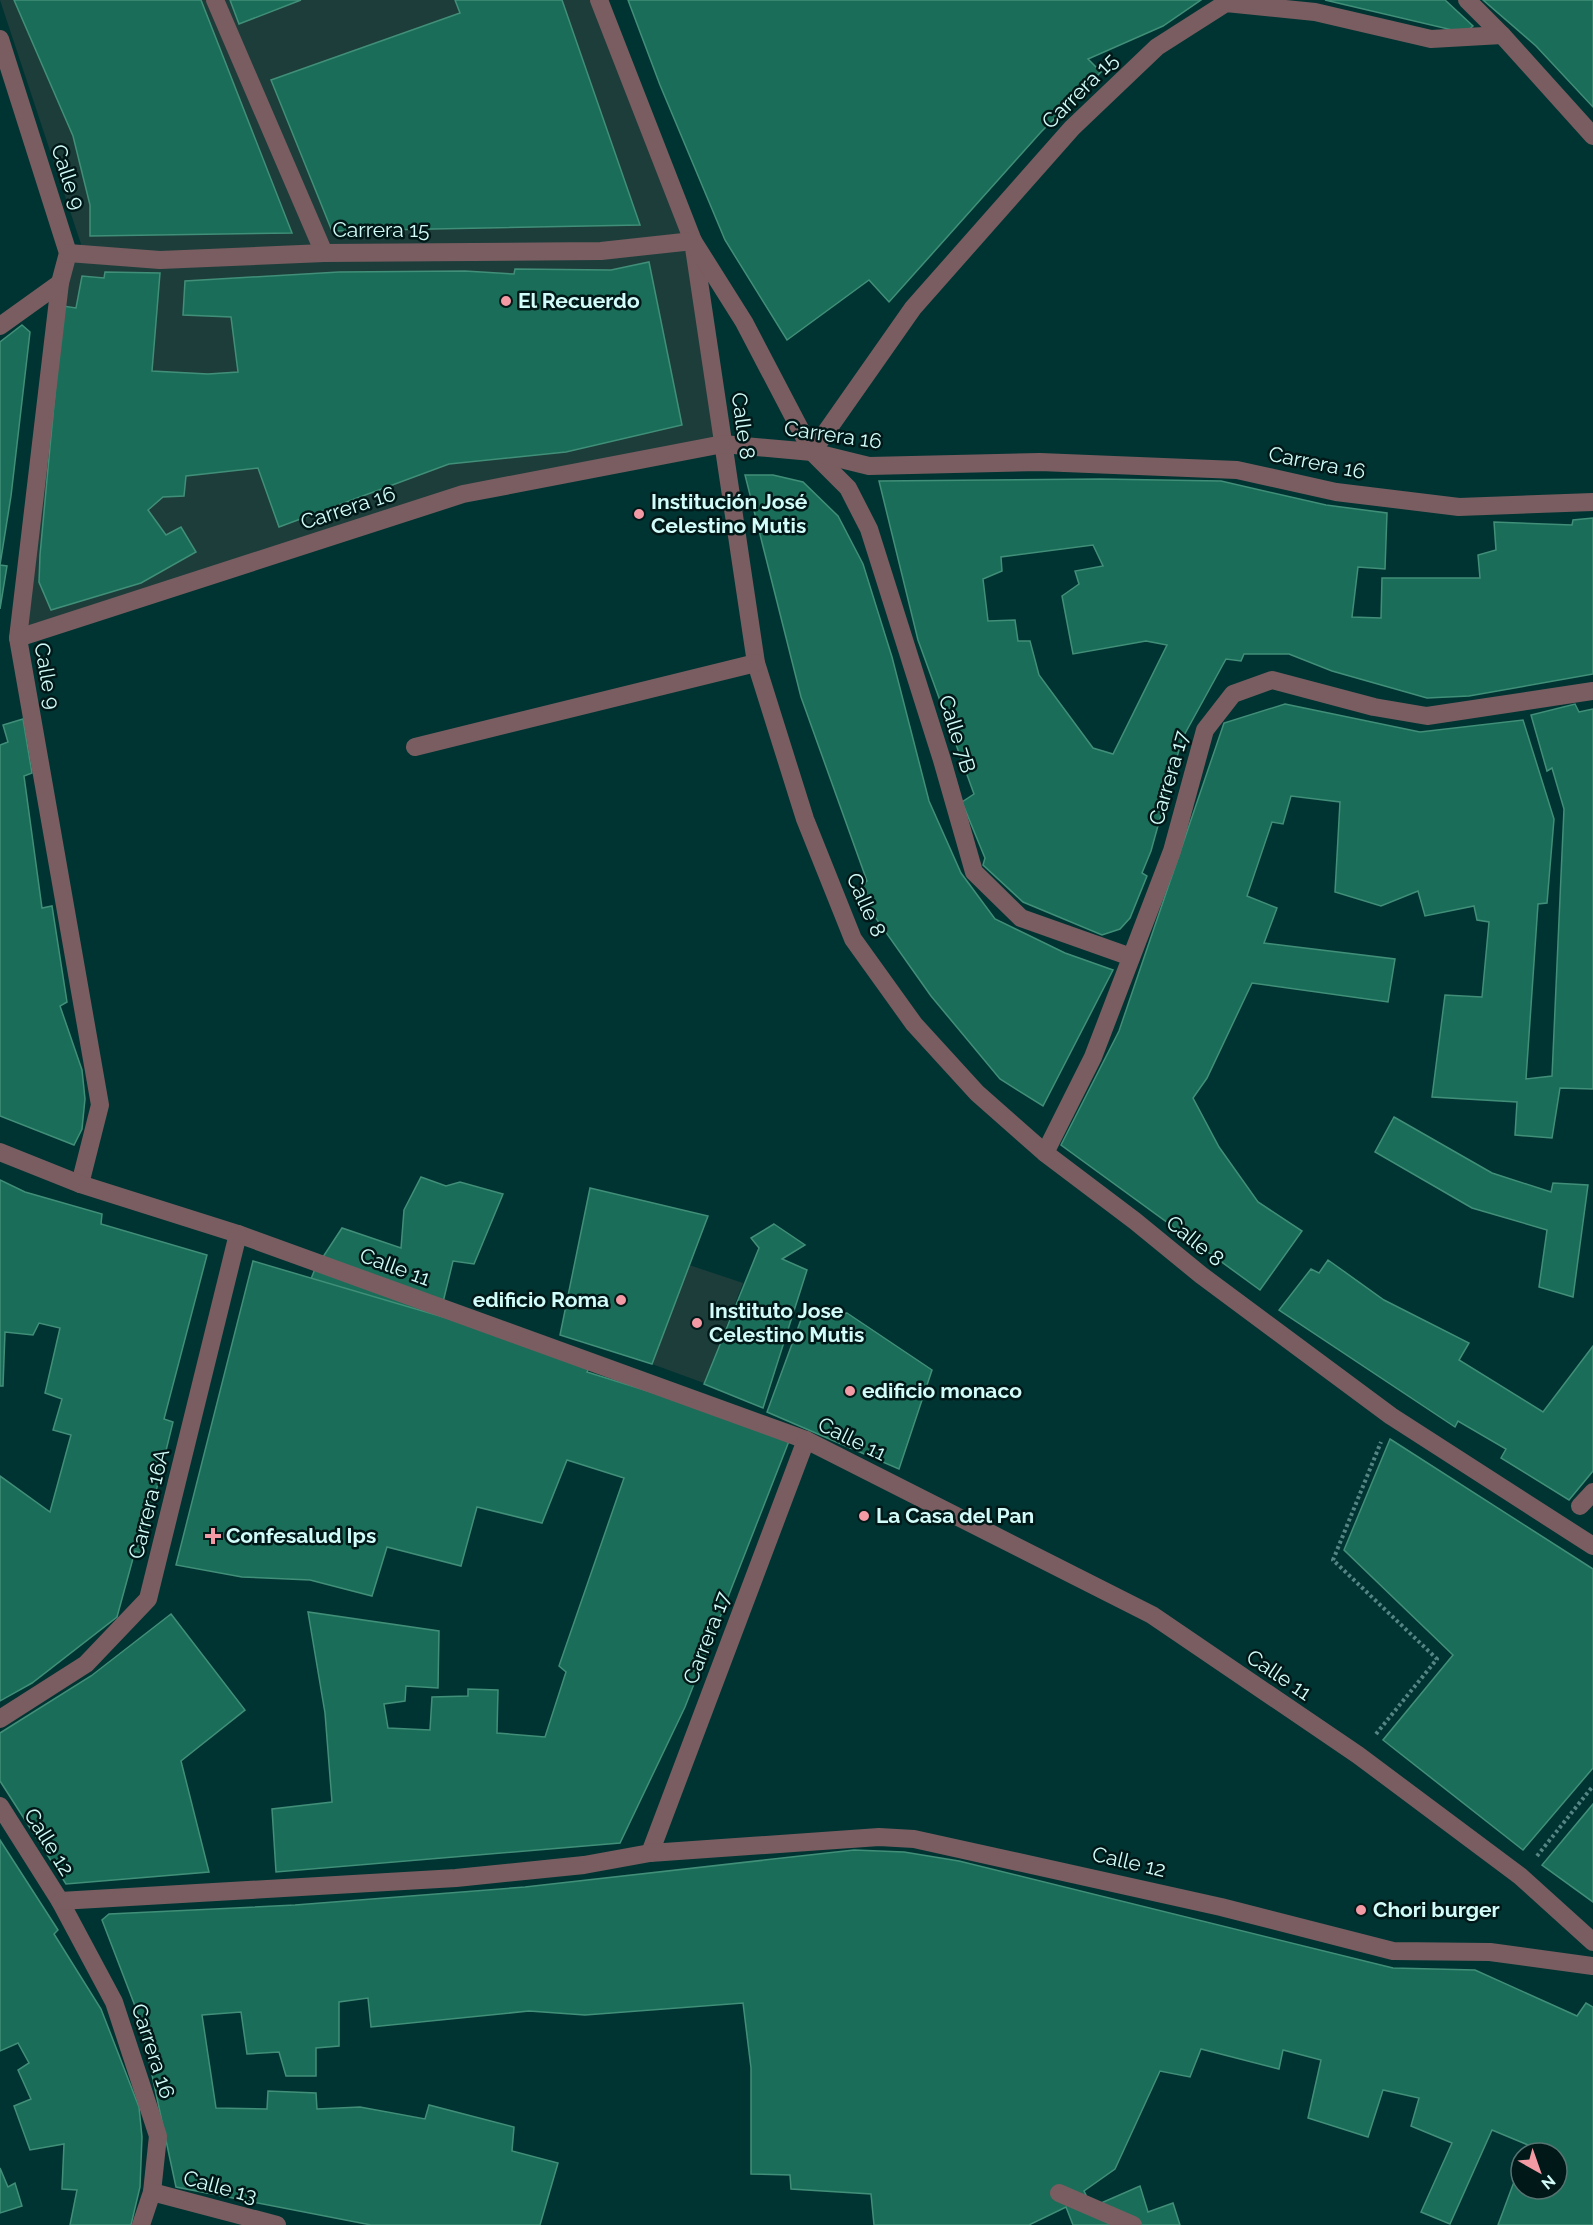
<svg xmlns="http://www.w3.org/2000/svg" width="1593" height="2225" font-family="Raleway,sans-serif">
<style>
.built{fill:#1d3d3b}
.building{fill:#1a6e59;stroke:#418f78;stroke-width:1.5;fill-rule:evenodd}
.lines{fill:none;stroke-linecap:round;stroke-linejoin:round}
.path{stroke:#568684;stroke-width:4;stroke-dasharray:3 3;stroke-linecap:butt}
.street{stroke:#7a5d60;stroke-width:18}
.poi-dot{fill:#f49aa5;stroke:#001918;stroke-width:2}
.labels{text-anchor:middle;stroke-width:5;stroke-linejoin:round;paint-order:stroke}
.street-label{font-size:21px;fill:#d2fcf9;stroke:#001918}
.poi-label{font-size:21px;font-weight:bold;fill:#d2fcf9;stroke:#001918;text-anchor:start}
</style>
<rect width="100%" height="100%" fill="#003433"/>
<!-- built -->
<g class="built">
<path d="M0,0H605L685,234L729,437L464,489L17,634L62,285L81,244Z"/>
<path d="M689,1265L743,1283L704,1383L652,1364Z"/>
</g>
<!-- building -->
<g class="building">
<path d="M14,0H201L292,233L90,236V205L73,136Z"/>
<path d="M230,0H301L239,24Z"/>
<path d="M455,0H562L640,225L332,231L271,80L460,13Z"/>
<path d="M628,0H1201L1163,26L1088,59L1101,72L1041,132L889,302L869,280L787,340L725,240L660,85Z"/>
<path d="M1325,0H1445L1473,26L1465,33Z"/>
<path d="M1483,0H1593V107L1536,46Z"/>
<path d="M649,262L682,425L566,452L449,464L279,527L258,468L186,476L184,496L163,497L148,510L166,535L181,527L196,552L141,583L51,610L39,582L40,555L63,306L76,308L82,276L104,278L105,272L160,273L152,371L208,374L238,372L231,317L183,315L185,281L339,272L465,271L514,274L515,269L611,270Z"/>
<path d="M22,325L30,332L11,496L0,565L7,566L0,609V342Z"/>
<path d="M745,475H773L803,482L838,516L863,564L892,657L929,801L961,873L995,919L1065,953L1113,970L1043,1106L1000,1079L931,996L875,917L861,886L867,881L801,697Z"/>
<path d="M1100,479L1221,481L1326,505L1387,513L1385,569L1358,567L1352,617L1381,618L1382,578H1480L1478,555L1496,550L1494,522L1572,525L1573,520L1593,518V674L1469,696L1427,698L1332,671L1289,654H1244L1241,661L1226,659L1182,739L1151,851L1142,873L1147,876L1130,918L1120,929L1102,935L1023,902L983,865L985,858L962,802L974,794L918,640L879,481ZM1093,545L1103,566L1075,571L1079,584L1062,596L1073,654L1146,641L1167,645L1113,754L1093,748L1039,675L1030,641H1018L1015,620L988,621L983,579L1002,571L1001,557Z"/>
<path d="M1285,704L1420,732L1523,720L1554,819L1547,903L1538,904L1526,1079L1552,1076L1564,809L1552,768L1547,771L1531,715L1575,704L1579,712L1593,709V1089L1560,1088L1552,1138L1515,1135L1517,1102L1432,1097L1445,995L1482,997L1489,922L1477,920L1474,906L1425,916L1418,891L1381,906L1335,892L1340,802L1291,796L1283,824L1272,822L1247,896L1277,908L1264,943L1395,959L1388,1002L1252,983L1207,1078L1193,1098L1219,1147L1258,1202L1302,1231L1260,1290L1061,1145L1119,1031L1224,723Z"/>
<path d="M23,719L32,773L24,776L42,908L52,906L67,1002L60,1006L82,1070L85,1099L82,1129L74,1145L0,1116V745L8,742L3,725Z"/>
<path d="M1394,1117L1492,1173L1551,1192L1553,1183L1588,1185L1573,1297L1539,1287L1547,1230L1472,1208L1375,1152Z"/>
<path d="M421,1177L446,1186L460,1182L503,1194L474,1264L453,1261L437,1327L306,1291L315,1269L342,1228L401,1248L404,1210Z"/>
<path d="M0,1180L25,1192L102,1214L101,1224L207,1255L164,1419L173,1422L141,1553L135,1551L117,1617L32,1683L0,1701V1476L50,1512L71,1435L53,1430L62,1399L45,1393L60,1328L39,1323L33,1335L5,1332L3,1386H0Z"/>
<path d="M590,1188L708,1216L652,1364L560,1335Z"/>
<path d="M774,1224L805,1245L782,1259L807,1270L763,1408L704,1384L759,1248L751,1238Z"/>
<path d="M1328,1260L1384,1300L1469,1343L1459,1360L1543,1412L1593,1346V1471L1569,1500L1501,1458L1506,1449L1458,1421L1455,1427L1279,1310L1311,1269L1319,1273Z"/>
<path d="M253,1261L592,1361L587,1372L791,1436L685,1707L620,1843L276,1872L272,1809L332,1802L325,1713L308,1612L439,1631L438,1688L406,1686L405,1701L384,1704L388,1728L430,1730L432,1697L468,1696V1689L498,1690L497,1733L545,1737L566,1672L559,1666L624,1478L567,1460L542,1523L477,1507L461,1566L387,1547L372,1596L310,1580L242,1577L176,1565Z"/>
<path d="M847,1313L932,1370L899,1469L767,1412L802,1317Z"/>
<path d="M1390,1439L1593,1569V1768L1523,1850L1383,1740L1453,1655L1344,1550Z"/>
<path d="M171,1614L245,1710L181,1761L209,1872L66,1884L0,1781V1733L91,1676Z"/>
<path d="M1593,1804V1902L1542,1865Z"/>
<path d="M0,1840L58,1930L54,1934L101,2009L139,2107L142,2137L140,2187L131,2225H70L77,2190L62,2189L64,2144L30,2150L14,2106L31,2099L18,2070L29,2063L18,2043L0,2051Z"/>
<path d="M854,1850L904,1852L959,1861L1393,1968L1475,1970L1577,2016L1586,2003L1593,2007V2225H1498L1521,2163V2189H1557V2153H1525L1528,2145L1492,2130L1450,2224L1421,2212L1452,2143L1411,2126L1419,2098L1383,2090L1368,2137L1308,2118L1321,2060L1283,2050L1279,2069L1201,2049L1190,2077L1160,2071L1115,2169L1084,2191L1092,2207L1140,2186L1148,2212L1173,2203L1180,2225H1073L1066,2207L1029,2225H874L871,2194L791,2189L790,2175L751,2174V2068L743,2003L585,2015L529,2011L371,2027L368,1998L339,2002V2046L316,2048V2076H286L279,2052L247,2054L241,2012L202,2015L216,2108L267,2109L268,2091L316,2093L317,2109L360,2107L425,2119L429,2105L514,2127L512,2151L558,2163L540,2225H371L176,2187L140,2019L102,1920L109,1914L295,1905L525,1887Z"/>
<path d="M0,2168L8,2187L15,2183L22,2206L0,2213Z"/>
</g>
<g class="lines">
<!-- path -->
<g class="path">
<path d="M1376,1734L1437,1659L1333,1560L1381,1442"/>
<path d="M1537,1856L1593,1786"/>
</g>
<!-- street -->
<g class="street">
<path d="M215,0L324,253"/>
<path d="M599,0L693,241L756,663L805,819L853,939L914,1024L977,1093L1045,1153L1135,1221L1201,1275L1391,1416L1593,1546"/>
<path d="M1467,0L1502,35L1593,136"/>
<path d="M0,39L68,253L60,283L18,638L100,1105L80,1184"/>
<path d="M68,253L160,260L324,253L601,251L693,241L744,322L812,452L848,488L869,529L942,760L974,872L1021,918L1131,957"/>
<path d="M0,326L60,283"/>
<path d="M812,452L913,308L1072,128L1157,47L1226,3L1315,12L1431,39L1502,35"/>
<path d="M18,638L463,494L723,444L812,452L869,466L1040,462L1237,470L1336,492L1459,507L1593,502"/>
<path d="M415,747L756,663"/>
<path d="M0,1152L80,1184L238,1234L806,1440L1152,1615L1358,1755L1520,1876L1593,1942"/>
<path d="M1045,1153L1093,1057L1172,851L1205,730L1233,694L1272,680L1374,707L1427,716L1593,691"/>
<path d="M1580,1506L1593,1492"/>
<path d="M0,1719L86,1664L148,1599L238,1234"/>
<path d="M0,1806L60,1901L114,2002L158,2136L152,2192L141,2225"/>
<path d="M650,1853L806,1440"/>
<path d="M60,1901L456,1878L584,1865L650,1853L879,1837L914,1839L1221,1907L1393,1951L1490,1952L1593,1966"/>
<path d="M152,2192L277,2225"/>
<path d="M1059,2193L1133,2225"/>
</g>
</g>
<!-- markers -->
<g class="poi-dot">
<circle cx="506" cy="301" r="6"/>
<circle cx="639" cy="514" r="6"/>
<circle cx="621" cy="1300" r="6"/>
<circle cx="697" cy="1323" r="6"/>
<circle cx="850" cy="1391" r="6"/>
<circle cx="864" cy="1516" r="6"/>
<path d="M210 1527h6v6h6v6h-6v6h-6v-6h-6v-6h6z"/>
<circle cx="1361" cy="1910" r="6"/>
</g>
<g class="labels">
<!-- street labels -->
<g class="street-label">
<text transform="translate(1080 91) rotate(-45)" y="7">Carrera 15</text>
<text transform="translate(68 177) rotate(72)" y="7">Calle 9</text>
<text x="381" y="237">Carrera 15</text>
<text transform="translate(743 426) rotate(82)" y="7">Calle 8</text>
<text transform="translate(833 435) rotate(8)" y="7">Carrera 16</text>
<text transform="translate(1317 463) rotate(11)" y="7">Carrera 16</text>
<text transform="translate(348 508) rotate(-18)" y="7">Carrera 16</text>
<text transform="translate(47 676) rotate(80)" y="7">Calle 9</text>
<text transform="translate(957 734) rotate(73)" y="7">Calle 7B</text>
<text transform="translate(1169 778) rotate(-74)" y="7">Carrera 17</text>
<text transform="translate(866 905) rotate(66)" y="7">Calle 8</text>
<text transform="translate(1195 1241) rotate(39)" y="7">Calle 8</text>
<text transform="translate(395 1267) rotate(20)" y="7">Calle 11</text>
<text transform="translate(852 1439) rotate(26)" y="7">Calle 11</text>
<text transform="translate(149 1504) rotate(-76)" y="7">Carrera 16A</text>
<text transform="translate(707 1638) rotate(-69)" y="7">Carrera 17</text>
<text transform="translate(1279 1675) rotate(34)" y="7">Calle 11</text>
<text transform="translate(49 1842) rotate(58)" y="7">Calle 12</text>
<text transform="translate(1129 1862) rotate(13)" y="7">Calle 12</text>
<text transform="translate(153 2051) rotate(72)" y="7">Carrera 16</text>
<text transform="translate(220 2187) rotate(15)" y="7">Calle 13</text>
</g>
<!-- poi labels -->
<g class="poi-label">
<text x="518" y="308">El Recuerdo</text>
<text x="651" y="509">Institución José<tspan x="651" dy="24">Celestino Mutis</tspan></text>
<text x="609" y="1307" text-anchor="end">edificio Roma</text>
<text x="709" y="1318">Instituto Jose<tspan x="709" dy="24">Celestino Mutis</tspan></text>
<text x="862" y="1398">edificio monaco</text>
<text x="876" y="1523">La Casa del Pan</text>
<text x="226" y="1543">Confesalud Ips</text>
<text x="1373" y="1917">Chori burger</text>
</g>
</g>
<!-- north arrow -->
<g transform="translate(1539 2171) rotate(140)"><circle r="28" fill="#001918" stroke="#547472" stroke-width="1.5"/>
<path d="M0-4.5L10 22L0 15L-10 22Z" fill="#f49aa5"/>
<text y="-9" font-size="16" font-weight="bold" text-anchor="middle" fill="#d2fcf9">N</text>
</g>
</svg>
